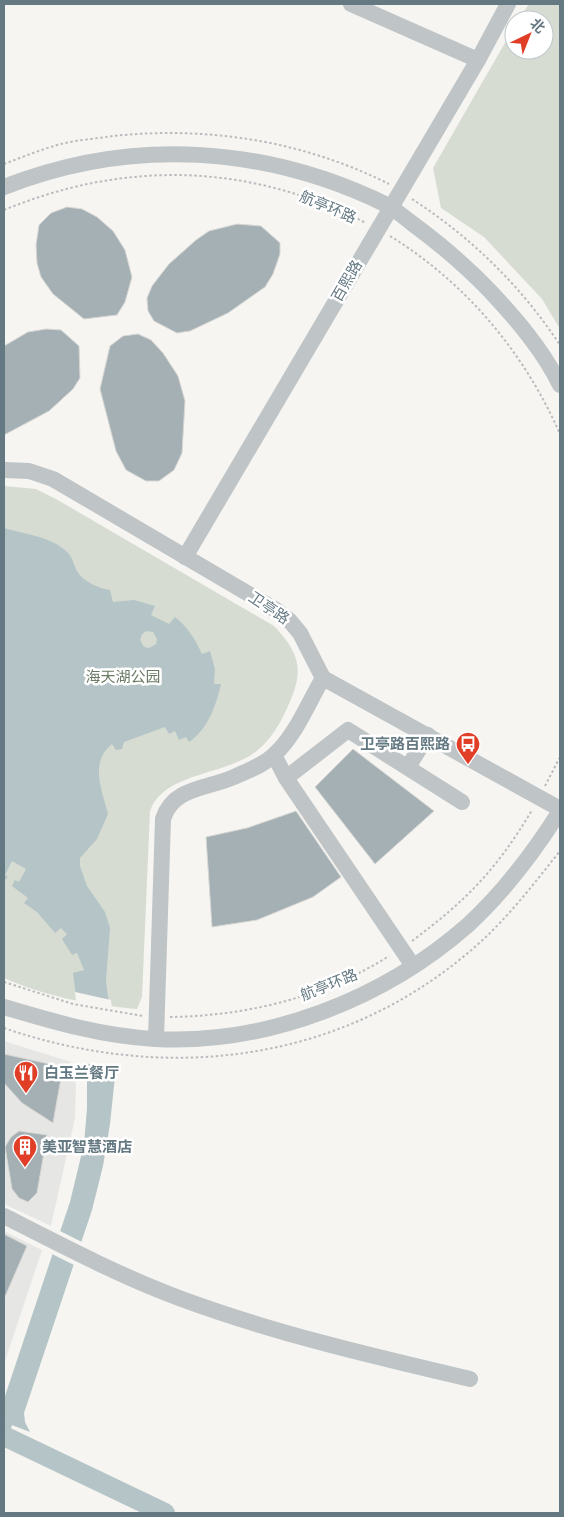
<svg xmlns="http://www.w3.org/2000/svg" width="564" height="1517" font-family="'Roboto Condensed','Noto Sans SC',sans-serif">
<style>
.built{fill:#e6e7e5}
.green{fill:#d7dcd3}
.water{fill:#b5c4c6;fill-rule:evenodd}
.pier{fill:#f6f5f2}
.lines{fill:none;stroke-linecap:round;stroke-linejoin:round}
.canal{stroke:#b5c4c6;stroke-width:11}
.river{stroke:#b5c4c6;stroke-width:20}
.building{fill:#a5b0b4;stroke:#d7d7d5}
.path{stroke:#b9bcbe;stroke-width:2;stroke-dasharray:2.5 2.5;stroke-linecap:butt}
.minor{stroke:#bfc4c6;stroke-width:16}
.labels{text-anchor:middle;stroke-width:5;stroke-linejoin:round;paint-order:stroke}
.street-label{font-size:15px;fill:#657983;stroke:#fff}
.park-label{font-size:15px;fill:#6a7a64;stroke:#fff}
.poi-label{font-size:15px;font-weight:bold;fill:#657983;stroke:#fff;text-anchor:start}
</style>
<rect width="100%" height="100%" fill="#f6f5f2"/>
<!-- built -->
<g class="built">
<path d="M4,1041L71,1062L76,1086L75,1118L51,1226L4,1204Z"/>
<path d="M4,1231L42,1250L4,1364Z"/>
</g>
<!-- green -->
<g class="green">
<path d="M529,4H560V329L542,299L484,237L441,208L433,168L514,27V50H544V20H518Z"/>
<path d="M4,486L36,489L56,499L274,626C295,648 304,665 293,694C285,714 276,734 259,749C229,776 164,771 150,811L142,997L137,1009C92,1005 46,997 4,978Z"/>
</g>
<!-- water -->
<path class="water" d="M4,528C23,534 50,536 66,551C74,557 73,567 79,574C85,582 100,589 110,590L113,602L134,600L155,606L151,615L169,624L175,617C188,627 195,639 202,654L210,651L215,669L214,684H221C216,706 208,729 189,742L186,737L179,740L175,731L169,734L165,727L124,742L122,749L116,750L112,744C89,763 102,790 108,814L97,839L80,858V866L87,886L105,912L110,928L106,981L112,1028L115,1076L110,1124L103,1166L92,1210L24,1413L25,1422L30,1432L4,1422V1399L70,1202L84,1144L87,1108V1079L73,973L84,970L77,953L72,955L62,939L67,934L61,928L55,933L37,912L24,903L28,898L12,886L15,880L19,882L26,869L12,861L5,875L8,877L4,881ZM147,631L153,632L157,639L156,644L149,648L144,647L140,640L142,634Z"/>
<!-- pier -->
<g class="pier">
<path d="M75,992L111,1000L117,1068L83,1063Z"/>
<path d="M58,1230L84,1243L76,1266L50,1253Z"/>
</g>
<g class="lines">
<!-- canal -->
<path class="canal" d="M4,1432L11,1410"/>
<!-- river -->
<path class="river" d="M4,1436L165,1513"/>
</g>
<!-- building -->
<g class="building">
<path d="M67,207L82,209L97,217L113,231L125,250L132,277L125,302L117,315L84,319L53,294L41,277L37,263L36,245L39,225L51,213Z"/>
<path d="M237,224L261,226L280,243V254L273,274L265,287L228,313L190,331L177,333L154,321L148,311L147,298L152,286L169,264L196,240L209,231Z"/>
<path d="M46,329L61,330L79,346L80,378L73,389L49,411L4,435V346L28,332Z"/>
<path d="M138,334L151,340L163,353L178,376L185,401L182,453L174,470L159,481H146L126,470L116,451L100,389L110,346L123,336Z"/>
<path d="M353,749L434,811L375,864L315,787Z"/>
<path d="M296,811L341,877L313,897L257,920L212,927L206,837L247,828Z"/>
<path d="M4,1054L63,1067L53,1123L22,1103L4,1083Z"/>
<path d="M19,1131L47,1135L37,1193L28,1202L19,1198L12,1189L5,1147L11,1137Z"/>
<path d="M4,1234L27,1246L4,1299Z"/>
</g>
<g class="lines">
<!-- path -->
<g class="path">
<path d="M4,164C20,158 37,151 54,146C73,140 94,139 113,136C209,126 303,141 389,184"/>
<path d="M412,199C472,238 521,286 560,345"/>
<path d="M4,210C125,160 249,163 366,223"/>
<path d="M390,236C466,283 524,352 560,434"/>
<path d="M545,786L560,757"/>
<path d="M412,941C467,900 497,869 532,810"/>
<path d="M4,982L73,1004L143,1016"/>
<path d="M170,1017C247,1016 324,997 389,956"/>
<path d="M4,1028C164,1083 337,1064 469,952C504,923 532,886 560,851"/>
</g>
<!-- minor -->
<g class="minor">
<path d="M351,4L478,60"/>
<path d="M4,187C131,137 266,145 389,206C397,211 405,218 413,224C440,244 466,266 490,291C516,319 543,350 560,385"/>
<path d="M4,470L29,471L53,479L276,610L289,620L300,633L323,678L560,809"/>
<path d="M185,557L478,60L508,4"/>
<path d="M274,755L286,778L413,966"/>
<path d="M408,767L428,735"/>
<path d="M286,778L348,730L462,802"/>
<path d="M4,1007C54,1022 102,1036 155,1039C267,1045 384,999 468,925C504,892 534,852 560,811"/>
<path d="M156,1039L163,819C173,787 207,789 234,777C247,771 264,765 274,755C296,735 308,703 323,678"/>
<path d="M4,1216C61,1245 118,1275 179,1298C273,1333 372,1356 470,1379"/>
</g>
</g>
<!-- icons -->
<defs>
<symbol id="bus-pin" viewBox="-11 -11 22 30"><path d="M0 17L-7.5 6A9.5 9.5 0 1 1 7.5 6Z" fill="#e13e27" stroke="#fff"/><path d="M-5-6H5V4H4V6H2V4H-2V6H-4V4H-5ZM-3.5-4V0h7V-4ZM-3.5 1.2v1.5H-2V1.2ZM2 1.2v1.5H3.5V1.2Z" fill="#fff"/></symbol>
<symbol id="restaurant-pin" viewBox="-11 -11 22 30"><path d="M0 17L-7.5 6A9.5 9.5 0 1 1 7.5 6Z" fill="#e13e27" stroke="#fff"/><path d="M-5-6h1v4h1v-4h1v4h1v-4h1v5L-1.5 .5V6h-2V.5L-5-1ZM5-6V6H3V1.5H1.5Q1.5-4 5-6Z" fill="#fff"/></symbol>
<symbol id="building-pin" viewBox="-11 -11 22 30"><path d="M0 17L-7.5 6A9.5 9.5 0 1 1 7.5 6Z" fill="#e13e27" stroke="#fff"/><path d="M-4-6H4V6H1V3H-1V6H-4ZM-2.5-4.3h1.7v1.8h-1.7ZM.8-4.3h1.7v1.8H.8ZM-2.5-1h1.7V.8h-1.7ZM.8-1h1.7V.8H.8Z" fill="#fff"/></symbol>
</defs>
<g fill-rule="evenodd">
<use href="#bus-pin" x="454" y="730" width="28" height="38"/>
<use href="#restaurant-pin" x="12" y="1059" width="28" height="38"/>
<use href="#building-pin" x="11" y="1133" width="28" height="38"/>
</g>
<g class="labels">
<!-- street labels -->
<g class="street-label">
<text transform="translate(328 207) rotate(23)" y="5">航亭环路</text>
<text transform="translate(347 281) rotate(-60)" y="5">百熙路</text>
<text transform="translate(269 608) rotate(34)" y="5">卫亭路</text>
<text transform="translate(329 985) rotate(-22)" y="5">航亭环路</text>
</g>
<!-- park labels -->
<g class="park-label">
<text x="123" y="682">海天湖公园</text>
</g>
<!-- poi labels -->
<g class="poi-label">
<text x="450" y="749" text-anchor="end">卫亭路百熙路</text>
<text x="44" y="1078">白玉兰餐厅</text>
<text x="42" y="1152">美亚智慧酒店</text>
</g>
</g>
<!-- border -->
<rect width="564" height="1517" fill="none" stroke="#657983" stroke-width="10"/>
<!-- north arrow -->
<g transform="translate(529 35) rotate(43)"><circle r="24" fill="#ffffff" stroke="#c1c9cd"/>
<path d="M0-4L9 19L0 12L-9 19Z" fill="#e13e27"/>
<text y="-8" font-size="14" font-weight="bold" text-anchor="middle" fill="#657983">北</text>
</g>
</svg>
